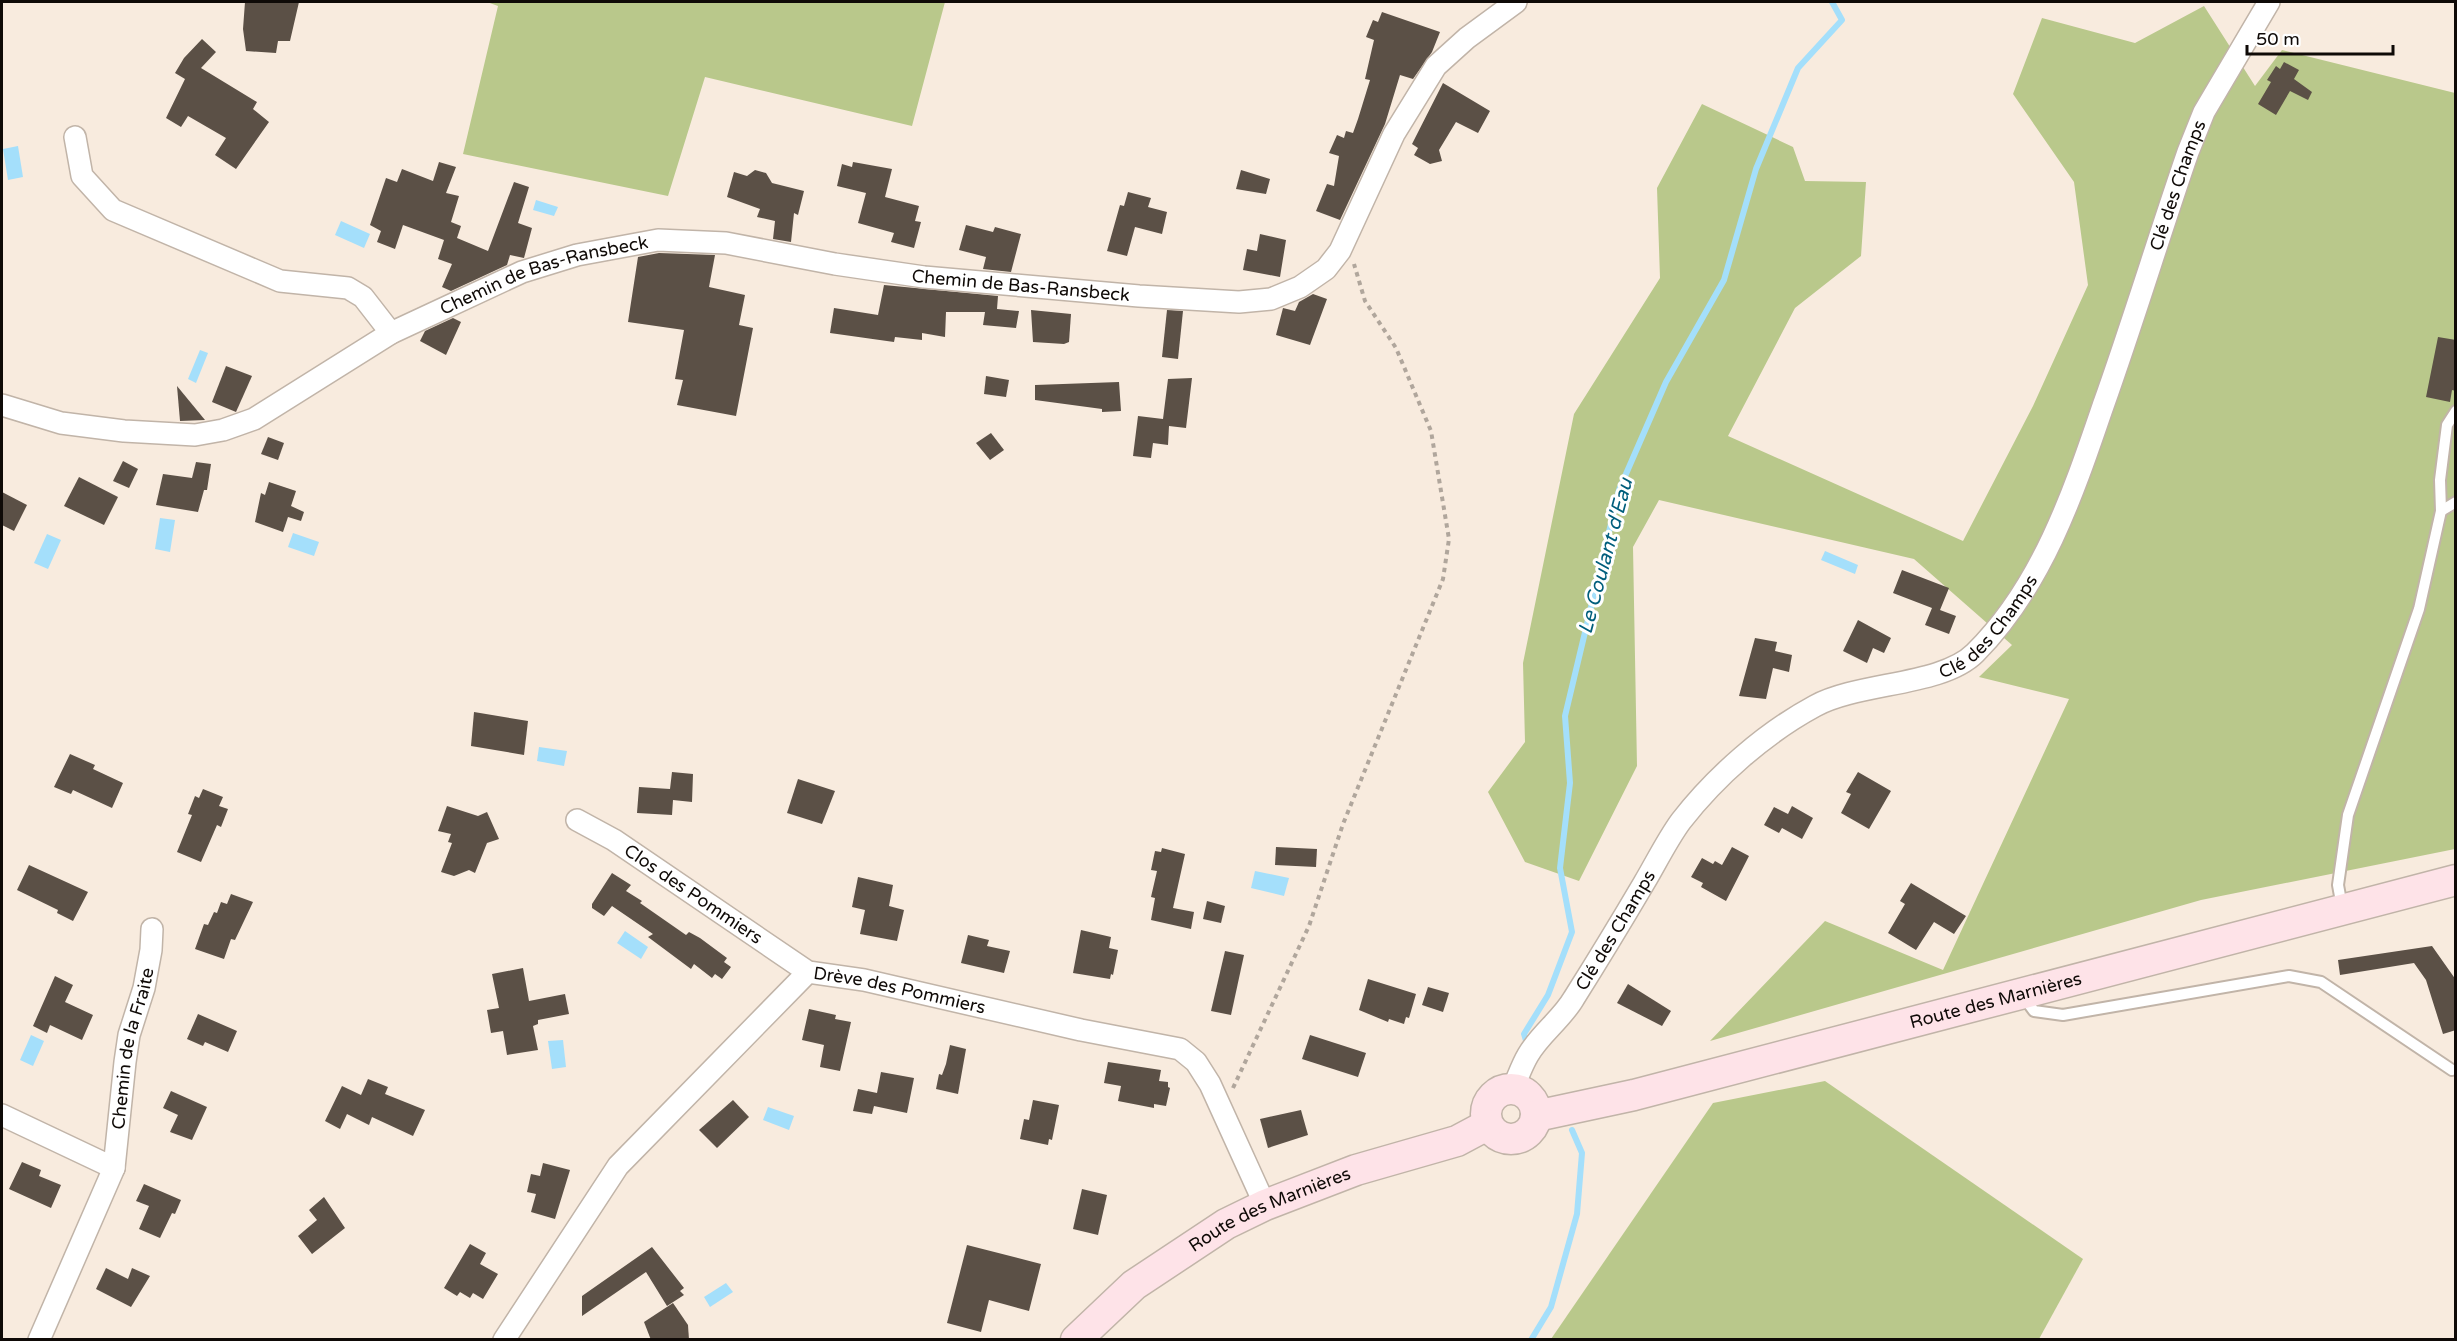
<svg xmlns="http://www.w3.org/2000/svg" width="2457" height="1341" font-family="'Varela Round',sans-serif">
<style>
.green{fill:#b9c88b}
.water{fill:#a4dffb}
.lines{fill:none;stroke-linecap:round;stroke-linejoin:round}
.stream{stroke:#a4dffb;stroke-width:6}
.building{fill:#5b5046}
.lane-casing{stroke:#c1b4a8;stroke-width:14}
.street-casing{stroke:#c1b4a8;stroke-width:24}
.secondary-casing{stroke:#c1b4a8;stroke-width:33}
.path{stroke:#b0a69c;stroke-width:4;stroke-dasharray:4.5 4.5;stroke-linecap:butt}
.lane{stroke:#fff;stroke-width:10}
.street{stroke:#fff;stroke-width:21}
.secondary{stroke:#fee3e8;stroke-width:30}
.labels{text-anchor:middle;stroke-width:6;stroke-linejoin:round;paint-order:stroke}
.street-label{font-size:18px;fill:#0f0a07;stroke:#fff}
.water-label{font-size:20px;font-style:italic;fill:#005e7c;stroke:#fff}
</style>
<rect width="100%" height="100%" fill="#f8ebde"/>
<!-- green -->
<g class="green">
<path d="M487,2H945L912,126L705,77L668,196L463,154L498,6Z"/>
<path d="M2204,6L2255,86L2282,50L2455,93V849L2201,900L1710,1041L1825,921L1943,970L2069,699L1979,677L2012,645L1914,559L1659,500L1633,547L1637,766L1579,881L1525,862L1488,792L1525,742L1523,663L1574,414L1660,278L1657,188L1702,104L1793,147L1805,181L1866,182L1861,256L1795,308L1728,436L1963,541L2033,406L2088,285L2074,182L2013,94L2042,18L2135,43Z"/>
<path d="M1825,1081L2083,1259L2039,1339H1551L1713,1103Z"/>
</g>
<!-- water -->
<g class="water">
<path d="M18,146L23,177L8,180L3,149Z"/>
<path d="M536,200L558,207L554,216L533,210Z"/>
<path d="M341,221L370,234L364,248L335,235Z"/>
<path d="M200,350L208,353L196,383L188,379Z"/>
<path d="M160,518L175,520L170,552L155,549Z"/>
<path d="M293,533L319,542L314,556L288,547Z"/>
<path d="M47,534L61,540L48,569L34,563Z"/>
<path d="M1825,551L1858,565L1855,574L1821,560Z"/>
<path d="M539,747L567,751L564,766L537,761Z"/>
<path d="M1255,871L1289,878L1284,896L1251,888Z"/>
<path d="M625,931L648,947L641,959L617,943Z"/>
<path d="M31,1035L44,1041L33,1066L20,1060Z"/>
<path d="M563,1040L566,1067L552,1069L548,1041Z"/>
<path d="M768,1107L794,1116L789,1130L763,1120Z"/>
<path d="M726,1283L733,1292L710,1307L704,1297Z"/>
</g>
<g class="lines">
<!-- stream -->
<g class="stream">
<path d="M1527,1044L1524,1034L1548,995L1572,932L1560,868L1570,783L1565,716L1619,490L1666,382L1724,280L1756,169L1798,68L1842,20L1832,2"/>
<path d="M1531,1340L1551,1307L1577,1214L1582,1153L1572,1130"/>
</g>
</g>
<!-- building -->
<g class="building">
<path d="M245,2H299L290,41H278L276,53L246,51L243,29Z"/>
<path d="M1382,12L1440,32L1432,52L1413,79L1400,75L1385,124L1340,220L1316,211L1327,184L1334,186L1339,156L1329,153L1337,135L1344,138L1346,131L1353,133L1358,119L1370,80L1365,79L1374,40L1366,37L1373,20L1378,22Z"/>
<path d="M202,39L216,52L201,68L257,102L253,109L269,122L236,169L215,155L226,138L188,116L181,127L166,118L185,79L175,73L184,58Z"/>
<path d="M2284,62L2299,70L2294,79L2312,92L2308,100L2290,91L2276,115L2258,104L2271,82L2267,80L2276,66L2280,69Z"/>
<path d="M1443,83L1490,111L1478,133L1456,122L1439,150L1442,161L1430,164L1414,155L1418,148L1412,144Z"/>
<path d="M439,162L456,167L446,193L459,196L451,222L461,226L457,238L488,251L514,182L529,187L518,223L532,228L524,258L510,255L507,265L451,291L442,287L452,264L438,259L444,240L403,225L395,249L377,242L381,231L370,225L386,178L397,182L402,169L433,181Z"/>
<path d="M853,162L892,169L885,197L919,206L915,221L921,222L914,248L891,242L894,233L858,223L866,193L837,186L842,164L852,167Z"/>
<path d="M755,170L766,173L772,183L804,191L798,215L794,213L791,242L773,239L775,221L757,217L760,209L727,197L734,172L747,176Z"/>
<path d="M1241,170L1270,179L1266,194L1236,189Z"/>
<path d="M1128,192L1151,198L1148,207L1167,212L1162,234L1135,227L1127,256L1107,251L1120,205L1124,206Z"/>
<path d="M966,225L993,232L995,227L1021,234L1011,272L983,269L986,257L959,250Z"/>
<path d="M1260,234L1286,240L1280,277L1243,270L1247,249L1257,251Z"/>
<path d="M659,253L715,255L709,287L745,295L739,325L753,328L736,416L677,405L683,380L675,379L684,330L628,322L638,257Z"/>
<path d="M884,285L998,296L997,309L1019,311L1016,328L983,325L985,312H946L945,337L922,333V340L895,337L894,342L830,333L834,308L878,315Z"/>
<path d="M1313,294L1327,299L1310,345L1276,335L1283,308L1295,311L1299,302Z"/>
<path d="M1031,310L1071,314L1069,342L1064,344L1033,342Z"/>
<path d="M1167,310L1183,311L1178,359L1162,357Z"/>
<path d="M453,318L461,322L446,355L420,341L425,331Z"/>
<path d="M2438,337L2456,340V391L2452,390L2450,402L2426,397Z"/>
<path d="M226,366L252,376L236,412L212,402Z"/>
<path d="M986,376L1009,380L1006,397L984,394Z"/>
<path d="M1192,378L1186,428L1169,426L1168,445L1153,443L1151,458L1133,456L1138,416L1163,419L1168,379Z"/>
<path d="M1119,382L1121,411L1102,412V409L1035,400V385Z"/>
<path d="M177,386L205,420L180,421Z"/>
<path d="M991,433L1004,450L990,460L976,443Z"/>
<path d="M268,437L284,443L278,460L261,454Z"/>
<path d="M123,461L138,469L129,488L113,481Z"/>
<path d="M196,462L211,464L207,490H204L198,512L156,505L163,474L192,478Z"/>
<path d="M79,477L118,497L104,525L64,506Z"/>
<path d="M269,482L296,491L291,506L304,512L301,521L288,517L283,532L255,522L261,493L265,495Z"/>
<path d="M2,492L27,505L14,531L2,525Z"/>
<path d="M1902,570L1949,588L1940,610L1956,616L1949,634L1925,625L1932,608L1893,593Z"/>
<path d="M1858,620L1891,638L1884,653L1873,648L1867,663L1843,651Z"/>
<path d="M1755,638L1777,642L1775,651L1792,655L1789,672L1773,668L1766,699L1739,696Z"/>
<path d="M474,712L528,721L524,755L471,746Z"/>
<path d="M70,754L95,765L93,769L123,783L112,808L73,790L71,794L54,787Z"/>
<path d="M672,772L693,774L692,802L673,800L672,815L637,813L639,787L670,789Z"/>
<path d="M1858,772L1891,791L1869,829L1841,813L1851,794L1846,792Z"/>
<path d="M798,779L835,791L822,824L787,813Z"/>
<path d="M203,789L223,797L219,806L228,809L221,827L217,825L201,862L177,852L192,815L188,814L195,796L199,798Z"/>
<path d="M447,806L478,816L487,812L499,839L487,843L475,873L469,870L454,876L441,872L452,843L448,842L451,834L438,831Z"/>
<path d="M1792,806L1813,818L1802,839L1782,828L1779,833L1764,825L1774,807L1788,814Z"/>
<path d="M1276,847L1317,849L1316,867L1275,865Z"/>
<path d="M1732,847L1749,856L1726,901L1701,887L1703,883L1691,877L1702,858L1713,864L1715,861L1722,865Z"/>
<path d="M1162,848L1185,854L1173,908L1194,912L1191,929L1151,920L1155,898L1151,897L1157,871L1151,870L1155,851L1161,852Z"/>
<path d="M29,865L88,892L73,921L57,913L58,910L17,890Z"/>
<path d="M612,873L631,885L626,891L642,901L640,903L686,935L689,932L700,938L727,958L724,962L731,967L722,979L715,974L712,978L694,964L691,969L648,937L653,934L612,906L604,916L592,908V904Z"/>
<path d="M858,877L893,885L889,906L904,910L897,941L860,934L865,910L852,907Z"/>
<path d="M1911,883L1966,916L1954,934L1934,922L1916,950L1888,933L1905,904L1900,901Z"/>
<path d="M231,894L253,902L235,940L231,939L224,959L195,949L204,924L208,925L214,912L217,913L221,902L227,904Z"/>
<path d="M1207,901L1225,906L1221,923L1203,919Z"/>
<path d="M1081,930L1111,937L1109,948L1118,950L1113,975L1111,974L1110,979L1073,973Z"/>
<path d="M968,935L989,940L987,946L1010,951L1004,973L961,963Z"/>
<path d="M2432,946L2456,980V1030L2443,1034L2426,980L2414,963L2340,975L2338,960Z"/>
<path d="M1225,951L1244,955L1231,1015L1211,1011Z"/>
<path d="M523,968L529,1001L565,994L569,1014L538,1020V1024L533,1026L538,1050L507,1055L503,1031L491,1033L487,1010L499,1008L492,974Z"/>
<path d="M55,976L73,985L65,1002L93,1015L82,1040L50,1025L47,1033L33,1026Z"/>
<path d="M1368,979L1416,994L1409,1018L1406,1017L1404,1024L1389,1019L1388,1022L1359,1010Z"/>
<path d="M1628,984L1671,1011L1662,1026L1617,1003Z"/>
<path d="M1428,987L1449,993L1443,1012L1422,1005Z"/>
<path d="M809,1009L836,1015L835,1019L851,1022L840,1071L820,1067L824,1045L802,1040Z"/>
<path d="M198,1014L237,1031L228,1052L205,1042L203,1046L187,1039Z"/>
<path d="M1310,1035L1366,1053L1358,1077L1302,1059Z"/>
<path d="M950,1045L966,1049L958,1094L936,1089L939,1074L942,1075L946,1064Z"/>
<path d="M1108,1062L1161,1070L1159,1081L1168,1082V1087L1170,1088L1166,1106L1154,1104V1108L1118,1101L1121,1086L1104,1083Z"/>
<path d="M881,1072L914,1078L907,1113L874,1106L872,1114L853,1111L858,1089L877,1093Z"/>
<path d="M368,1079L388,1087L385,1094L425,1110L413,1136L372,1117L369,1125L347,1114L340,1129L325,1121L342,1086L361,1095Z"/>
<path d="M171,1091L207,1107L192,1140L170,1132L178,1115L163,1108Z"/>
<path d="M733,1100L749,1117L717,1148L699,1130Z"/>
<path d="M1033,1100L1059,1105L1052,1140L1049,1139L1048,1145L1020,1139L1024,1119L1029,1120Z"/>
<path d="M1301,1110L1308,1135L1268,1148L1260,1119Z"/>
<path d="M22,1162L41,1170L39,1176L61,1185L51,1208L9,1189Z"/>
<path d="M543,1163L570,1170L555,1219L531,1212L536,1194L527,1192L531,1174L540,1176Z"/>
<path d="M144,1184L181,1200L175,1214L172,1213L160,1238L139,1229L149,1206L136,1201Z"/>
<path d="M1082,1189L1107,1195L1098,1235L1073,1229Z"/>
<path d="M324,1197L345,1228L312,1254L298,1236L317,1220L309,1210Z"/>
<path d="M470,1244L486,1253L480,1264L498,1274L483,1299L473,1293L470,1298L460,1292L457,1296L444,1288Z"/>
<path d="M967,1245L1041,1264L1029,1311L989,1300L981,1332L947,1323Z"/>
<path d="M652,1247L684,1288L680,1291L684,1295L667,1306L646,1272L582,1316V1296Z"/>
<path d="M106,1268L128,1279L132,1268L150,1276L131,1307L96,1289Z"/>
<path d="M673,1303L688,1325L689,1340H651L644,1322Z"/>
</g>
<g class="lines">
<defs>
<g id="lane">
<path d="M2441,511L2456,502"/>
<path d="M2342,907L2338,885L2348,815L2419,609L2441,511L2440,480L2447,425L2456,411"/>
<path d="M2023,996L2034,1011L2063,1015L2289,976L2321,982L2452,1070"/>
</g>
<g id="street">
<path d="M75,137L82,176L113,210L280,281L348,288L363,297L391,333"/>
<path id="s1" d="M2,405L61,423L124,431L195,435L223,430L254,419L391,333L522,272L577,255L658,240L726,243L835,264L924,277L1139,296L1239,302L1271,299L1300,287L1326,269L1340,251L1394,134L1436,66L1467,38L1516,2"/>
<path id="s2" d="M577,820L614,840L808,972L864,980L1081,1030L1180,1049L1196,1062L1210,1084L1265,1205"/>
<path id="s3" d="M1513,1088C1518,1077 1522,1065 1528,1055C1540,1034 1562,1019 1574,998C1598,960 1621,922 1644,883C1656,863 1667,840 1681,821C1716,776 1765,733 1815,706C1859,682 1942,686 1975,653C2042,586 2073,494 2103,406C2133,322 2159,236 2188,152L2204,112L2269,2"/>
<path d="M2,1115L114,1168"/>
<path id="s4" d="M39,1340L114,1168L125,1062L129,1035L144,988L151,950L152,929"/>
<path d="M504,1340L618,1166L808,972"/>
</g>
<g id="secondary">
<circle cx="1511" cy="1114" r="25"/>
<path id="s5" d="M1536,1116L1634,1095L2456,880"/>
<path id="s6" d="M1076,1340L1134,1285L1226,1224L1265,1205L1356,1170L1457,1141L1487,1125"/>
</g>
</defs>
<!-- lane casing -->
<use href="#lane" class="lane-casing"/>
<!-- street casing -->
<use href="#street" class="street-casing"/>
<!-- secondary casing -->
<use href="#secondary" class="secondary-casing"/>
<!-- path -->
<path class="path" d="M1233,1088L1309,926L1343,824L1443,579L1449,539L1431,431L1396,348L1365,301L1354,264"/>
<!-- lane -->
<use href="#lane" class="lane"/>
<!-- street -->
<use href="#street" class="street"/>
<!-- secondary -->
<use href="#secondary" class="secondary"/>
</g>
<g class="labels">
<!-- street labels -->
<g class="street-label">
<text dy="6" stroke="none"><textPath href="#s3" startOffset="1178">Clé des Champs</textPath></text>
<text dy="6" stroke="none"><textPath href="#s1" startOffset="584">Chemin de Bas-Ransbeck</textPath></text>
<text dy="6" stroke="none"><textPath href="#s1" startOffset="1070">Chemin de Bas-Ransbeck</textPath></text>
<text dy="6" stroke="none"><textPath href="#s3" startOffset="692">Clé des Champs</textPath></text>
<text dy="6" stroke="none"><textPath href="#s2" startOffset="138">Clos des Pommiers</textPath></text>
<text dy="6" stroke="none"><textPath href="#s3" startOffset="189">Clé des Champs</textPath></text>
<text dy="6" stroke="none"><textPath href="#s2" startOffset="370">Drève des Pommiers</textPath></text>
<text dy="6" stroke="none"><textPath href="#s5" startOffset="474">Route des Marnières</textPath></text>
<text dy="6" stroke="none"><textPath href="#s4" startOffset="309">Chemin de la Fraite</textPath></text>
<text dy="6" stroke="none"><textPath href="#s6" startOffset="236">Route des Marnières</textPath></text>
</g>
<!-- water labels -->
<g class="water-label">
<text transform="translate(1605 556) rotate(-75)" y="7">Le Coulant d'Eau</text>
</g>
</g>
<!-- border -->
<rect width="2457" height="1341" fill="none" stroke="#0f0a07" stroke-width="6"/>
<!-- scale -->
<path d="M2247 45v9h146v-9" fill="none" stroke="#0f0a07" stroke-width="3"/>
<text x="2256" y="45" font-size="18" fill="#0f0a07" stroke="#ffffff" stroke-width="4.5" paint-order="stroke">50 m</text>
</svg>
